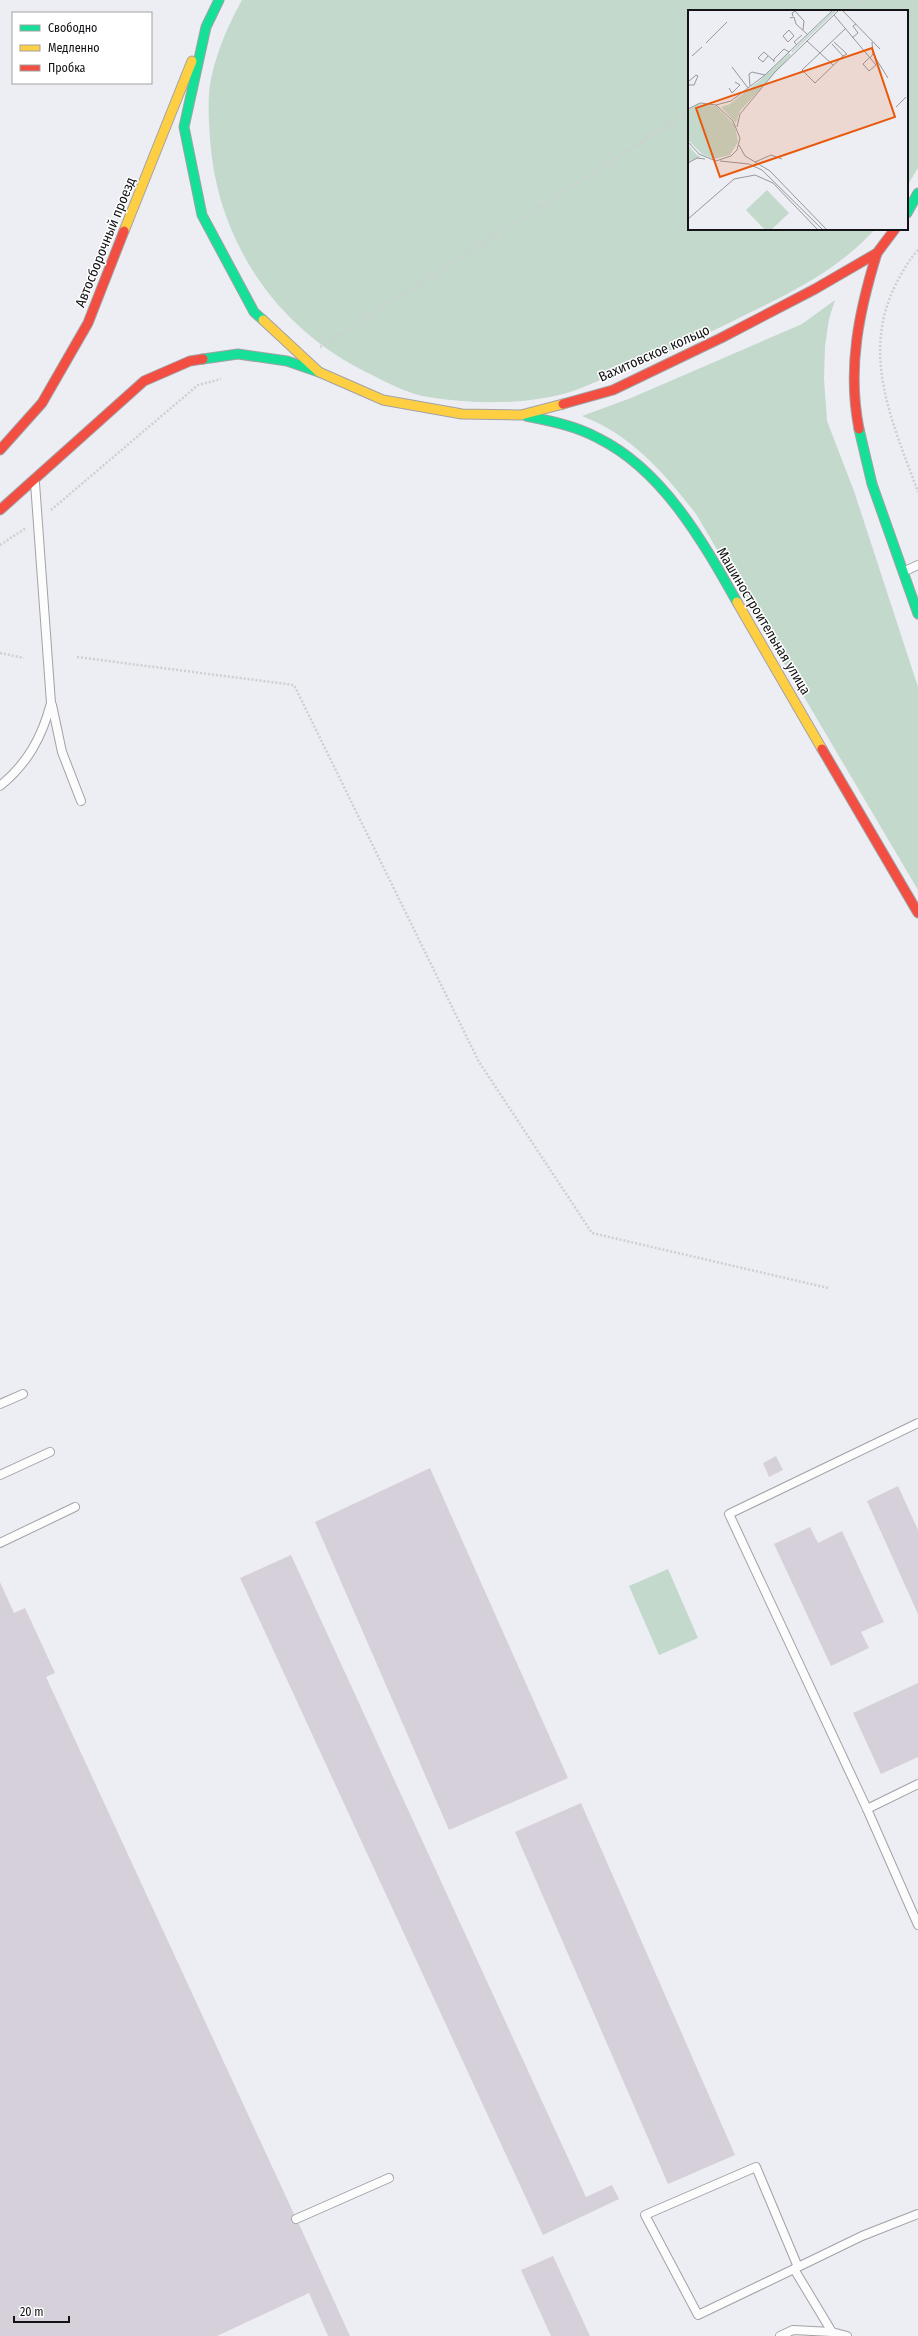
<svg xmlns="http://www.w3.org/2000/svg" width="918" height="2336" font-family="'Fira Sans Condensed',sans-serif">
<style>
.green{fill:#c2d9cb}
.building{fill:#d6d0da}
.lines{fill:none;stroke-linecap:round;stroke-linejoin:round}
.lane-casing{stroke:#a1a2a6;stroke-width:10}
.fast-casing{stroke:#a1a2a6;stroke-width:11}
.slow-casing{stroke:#a1a2a6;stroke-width:11}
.jam-casing{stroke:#a1a2a6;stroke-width:11}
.path{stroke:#cecfd0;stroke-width:2.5;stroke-dasharray:2 2;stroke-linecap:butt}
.lane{stroke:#fcfcfd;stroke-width:8}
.fast{stroke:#16e098;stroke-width:9}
.slow{stroke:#ffcf43;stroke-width:9}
.jam{stroke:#f24e42;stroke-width:9}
.labels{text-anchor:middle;stroke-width:3;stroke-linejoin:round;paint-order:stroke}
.street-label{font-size:14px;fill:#131317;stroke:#fff}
.inset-road{fill:none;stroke:#96969c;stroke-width:1}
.view{fill:#e8590c;fill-opacity:0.15;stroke:#e8590c;stroke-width:2}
.inset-edge{fill:none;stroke:#131317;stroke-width:2}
</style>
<rect width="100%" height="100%" fill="#edeef4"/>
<!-- green -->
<g class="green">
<path d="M242,0H918V168L907,186V11H689V229H875C837,272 784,296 733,321C696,339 658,357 619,372C601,379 582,389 563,394C521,405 471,404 428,397C408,394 386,382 368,373C276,328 217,241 210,139C209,120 207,98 211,79C217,51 228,25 242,0Z"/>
<path d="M835,300L829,319L825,346L824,379L827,421L854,491L918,687V890L696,514C665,474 632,435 582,416L631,398L802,324Z"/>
<path d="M668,1569L698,1638L659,1655L629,1586Z"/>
</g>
<!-- building -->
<g class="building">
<path d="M776,1456L783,1470L769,1477L763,1463Z"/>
<path d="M430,1468L568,1778L449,1830L315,1522Z"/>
<path d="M898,1486L918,1530V1614L867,1501Z"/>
<path d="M810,1527L818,1543L842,1531L884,1622L861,1632L869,1648L831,1666L774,1544Z"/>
<path d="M291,1555L586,2197L612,2185L619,2199L543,2235L240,1578Z"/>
<path d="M0,1582L14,1613L25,1608L55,1673L46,1677L294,2214L291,2218V2222L299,2224L350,2336H328L309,2293L217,2336H0Z"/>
<path d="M918,1683V1757L881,1774L853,1713Z"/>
<path d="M581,1803L735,2155L668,2184L515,1832Z"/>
<path d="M553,2256L590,2336H551L521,2270Z"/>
</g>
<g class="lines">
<defs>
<g id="lane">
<path d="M905,571L918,565"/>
<path d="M52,705L62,752L81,801"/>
<path d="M0,786C28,763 42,737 51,703L35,483"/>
<path d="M0,1404L23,1394"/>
<path d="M918,1423L729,1514L867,1809L918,1925"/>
<path d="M0,1475L50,1452"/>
<path d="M0,1543L75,1507"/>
<path d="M867,1809L918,1784"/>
<path d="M296,2219L389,2178"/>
<path d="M798,2267L756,2167L645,2215L698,2315L794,2269L798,2267L862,2236L918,2214"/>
<path d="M794,2269L832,2332L847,2336"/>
<path d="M780,2336L793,2330L832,2332"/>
</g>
<g id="fast">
<path d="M219,0L206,27L184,127L202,215L254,312L263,320"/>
<path d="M907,213L918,193"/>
<path d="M203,359L238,354L287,361L319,372"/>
<path d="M526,416C551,421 576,426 598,438C663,470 703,542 737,602"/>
<path d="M859,429L872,484L918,614"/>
</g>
<g id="slow">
<path d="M124,231L192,61"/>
<path d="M263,320L319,372L383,400L462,414L521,415L563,404"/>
<path d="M737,602L822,749"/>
</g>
<g id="jam">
<path d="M563,404L613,390L721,338L815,289L877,253L895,229"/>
<path d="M859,429C847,368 859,311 877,253"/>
<path d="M0,450L42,403L88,323L124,231"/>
<path d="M0,510L144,381L190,361L203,359"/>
<path d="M822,749L918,913"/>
</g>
</defs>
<!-- lane casing -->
<use href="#lane" class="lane-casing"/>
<!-- fast casing -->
<use href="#fast" class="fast-casing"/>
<!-- slow casing -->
<use href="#slow" class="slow-casing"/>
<!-- jam casing -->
<use href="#jam" class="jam-casing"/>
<!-- path -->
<g class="path">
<path d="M847,11L865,0"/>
<path d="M918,250C909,260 902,272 896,284C860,355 893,423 918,492"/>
<path d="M320,347L689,112"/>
<path d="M51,510L198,385L221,379"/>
<path d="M0,545L26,528"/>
<path d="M0,653L24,658"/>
<path d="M77,657L294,685L479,1062L592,1233L828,1288"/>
</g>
<!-- lane -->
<use href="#lane" class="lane"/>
<!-- fast -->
<use href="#fast" class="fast"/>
<!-- slow -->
<use href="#slow" class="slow"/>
<!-- jam -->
<use href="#jam" class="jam"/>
</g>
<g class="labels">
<!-- street labels -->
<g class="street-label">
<text transform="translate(105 242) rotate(-68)" y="5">Автосборочный проезд</text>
<text transform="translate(654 353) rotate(-24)" y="5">Вахитовское кольцо</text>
<text transform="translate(764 621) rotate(59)" y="5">Машиностроительная улица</text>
</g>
</g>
<!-- overview -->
<g transform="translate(688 10)">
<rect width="220" height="220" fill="#edeef4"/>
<path d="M146,0H149L104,43V41ZM101,43L103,45L52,101L48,113L33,97L42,94L70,72ZM10,94L28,96L47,115L50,132L42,145L26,149L14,144L0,130V100ZM0,135L8,144L13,147L0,152ZM79,180L101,203L83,220H77L58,200Z" fill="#c2d9cb"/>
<path class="inset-road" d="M154,0L192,39M146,5L188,55L181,61L175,54L181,48M105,6L104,3L107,1L116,11L115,20M102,8L106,7L108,14L120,25M101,20L106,26L100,32L95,26ZM164,28L170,23L165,16L168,14M119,31L145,55M146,32L159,44L155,46M18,33L39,12M144,34L155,46L127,73L114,60L157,19M109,35L106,32L114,25M185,44L200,68M4,46L14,37M80,46L75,52L70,48L76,42L86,51M182,48L185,44L184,32M86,52V49L96,39L101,42M44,57L60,78M0,72L8,65L10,66L6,75H0M62,76L61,64L64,62L77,65M41,78L44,83L52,75L47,72M28,95L43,91L77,65L145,0M208,97L218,87M0,99L12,93L28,95L45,111L52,128L49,140L43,146L28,151L11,144L0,132M49,117L52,104L87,62L151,0M51,135L57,146L82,161L139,220M32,151L61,154L74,160L135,220M67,152L83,145L94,149M0,153L9,148L17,149M0,209L46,169L67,165L85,173L130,220"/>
<path class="view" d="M184,38L207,107L32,167L8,98Z"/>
<rect width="220" height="220" class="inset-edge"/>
</g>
<!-- legend -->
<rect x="12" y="12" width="140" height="72" fill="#ffffff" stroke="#a1a1a2"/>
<rect x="20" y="25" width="20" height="6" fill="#16e098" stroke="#a1a1a2"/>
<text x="48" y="32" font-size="12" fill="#131317">Свободно</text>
<rect x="20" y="45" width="20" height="6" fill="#ffcf43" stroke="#a1a1a2"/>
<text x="48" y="52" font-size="12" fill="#131317">Медленно</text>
<rect x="20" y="65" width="20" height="6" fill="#f24e42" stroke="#a1a1a2"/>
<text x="48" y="72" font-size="12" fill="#131317">Пробка</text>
<!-- scale -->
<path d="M14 2316v6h55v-6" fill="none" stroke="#131317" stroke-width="2"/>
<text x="20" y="2316" font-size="12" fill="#131317" stroke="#ffffff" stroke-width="3" paint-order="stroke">20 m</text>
</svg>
